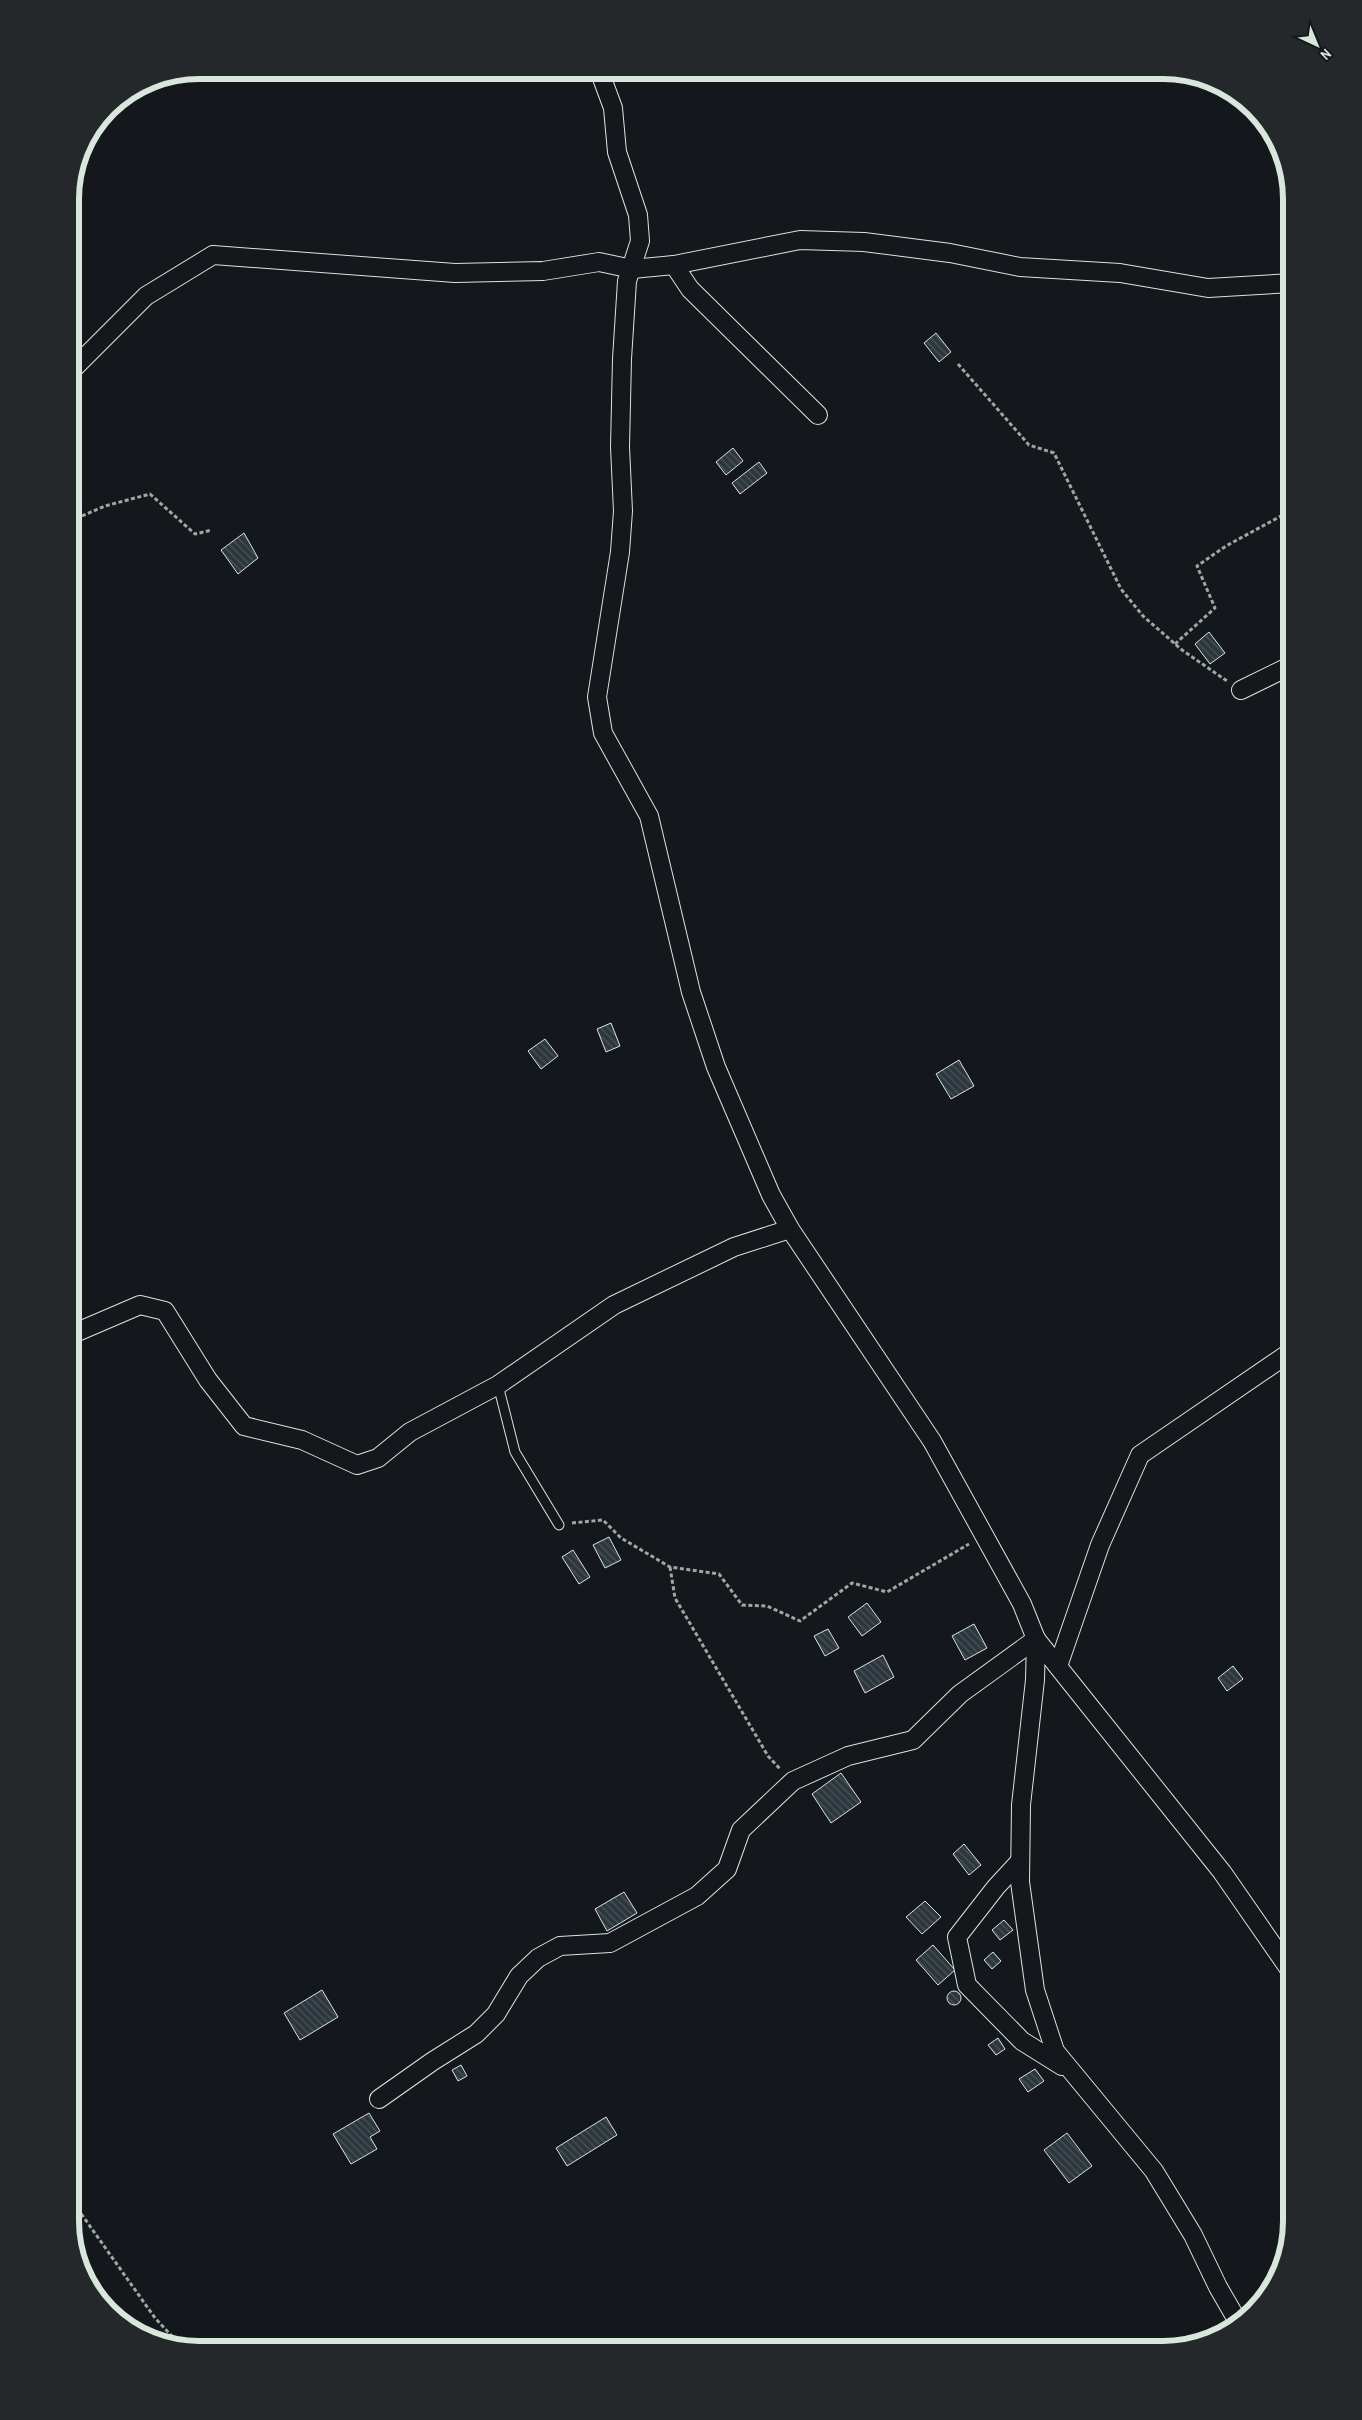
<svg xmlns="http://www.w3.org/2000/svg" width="1362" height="2420" font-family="'Archivo Narrow',sans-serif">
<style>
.building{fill:url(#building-back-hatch);stroke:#d8e6dc}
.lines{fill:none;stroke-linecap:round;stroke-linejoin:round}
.service-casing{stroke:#d8e6dc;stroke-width:11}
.minor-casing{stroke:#d8e6dc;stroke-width:20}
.path{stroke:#9da8a2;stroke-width:3;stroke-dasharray:4 2.5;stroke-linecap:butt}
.service{stroke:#14181c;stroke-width:9}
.minor{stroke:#14181c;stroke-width:18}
.rim{fill:none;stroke:#d8e6dc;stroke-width:6}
</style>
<defs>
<pattern id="building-back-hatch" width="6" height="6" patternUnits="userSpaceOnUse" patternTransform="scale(1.25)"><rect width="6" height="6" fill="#2c363c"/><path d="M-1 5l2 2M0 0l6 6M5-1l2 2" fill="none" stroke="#4a5358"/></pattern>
</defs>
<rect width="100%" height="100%" fill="#14181c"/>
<!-- building -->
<g class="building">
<path d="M936,333L951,352L939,362L924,343Z"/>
<path d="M733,448L743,461L726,475L716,462Z"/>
<path d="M759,462L767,473L740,494L732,483Z"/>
<path d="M244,533L258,558L238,574L221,550Z"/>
<path d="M1209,632L1225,653L1210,664L1195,644Z"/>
<path d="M611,1023L620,1046L606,1052L597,1029Z"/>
<path d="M545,1039L558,1056L541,1069L528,1051Z"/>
<path d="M959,1060L974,1086L951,1099L936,1074Z"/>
<path d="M609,1537L621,1560L605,1568L593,1545Z"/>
<path d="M573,1550L590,1577L579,1584L562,1557Z"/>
<path d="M867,1603L881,1622L862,1636L848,1617Z"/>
<path d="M974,1624L987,1648L965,1660L952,1636Z"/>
<path d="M828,1629L839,1648L825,1656L814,1636Z"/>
<path d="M883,1655L894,1677L865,1693L854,1671Z"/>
<path d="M1233,1666L1243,1679L1227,1691L1218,1678Z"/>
<path d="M841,1773L861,1802L831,1823L812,1794Z"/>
<path d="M964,1844L981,1865L969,1875L953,1854Z"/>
<path d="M624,1892L637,1913L607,1931L595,1909Z"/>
<path d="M925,1901L941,1917L922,1934L906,1917Z"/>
<path d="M1004,1920L1013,1930L1000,1940L992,1930Z"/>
<path d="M933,1945L955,1970L938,1985L916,1960Z"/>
<path d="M993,1952L1001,1961L992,1969L984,1960Z"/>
<path d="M322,1990L338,2017L300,2040L284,2013Z"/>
<circle cx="954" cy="1998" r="7"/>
<path d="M998,2038L1005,2049L996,2055L988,2045Z"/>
<path d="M461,2065L467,2076L458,2081L452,2070Z"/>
<path d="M1035,2069L1044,2081L1028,2092L1019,2079Z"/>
<path d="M369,2113L380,2131L370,2137L377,2149L351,2164L333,2134Z"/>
<path d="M606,2117L617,2135L567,2166L556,2148Z"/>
<path d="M1067,2133L1092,2166L1069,2183L1044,2150Z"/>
</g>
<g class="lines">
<defs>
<path id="service" d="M498,1385L515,1452L559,1525"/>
<g id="minor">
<path d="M599,70L613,108L617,152L638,215L640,241L627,281L622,359L620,447L623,511L620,552L597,697L603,733L649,816L691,992L716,1067L771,1195L790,1229L932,1441L1022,1604L1036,1639L1222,1872L1292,1973"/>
<path d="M674,265L690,289L818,415"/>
<path d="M70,372L146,296L213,255L455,273L543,271L599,262L632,269L674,265L800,240L864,242L950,253L1020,267L1120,273L1208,288L1292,283"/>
<path d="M1241,690L1292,665"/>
<path d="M70,1335L140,1305L165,1311L208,1380L244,1426L302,1440L357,1465L378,1458L410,1432L498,1385L614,1305L734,1247L790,1229"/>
<path d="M1036,1639L1035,1680L1021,1805L1020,1882L1035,1990L1055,2051L1154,2171L1193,2235L1218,2287L1237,2320"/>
<path d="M1058,1666L1100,1545L1140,1455L1292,1351"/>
<path d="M1020,1861L996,1887L957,1937L967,1985L1022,2041L1062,2066"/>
<path d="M379,2099L433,2061L476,2034L496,2014L519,1976L538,1958L560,1946L610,1943L697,1896L727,1869L741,1830L793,1781L848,1756L913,1740L960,1694L1036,1639"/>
</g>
</defs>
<!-- service casing -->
<use href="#service" class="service-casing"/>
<!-- minor casing -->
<use href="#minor" class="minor-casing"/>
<!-- path -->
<g class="path">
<path d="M958,364L1029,445L1054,453L1121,589L1143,616L1182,650L1227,681"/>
<path d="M70,521L105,506L150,494L195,534L212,530"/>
<path d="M1175,644L1215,608L1197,566L1226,546L1292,510"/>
<path d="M572,1523L603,1520L621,1538L670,1567L719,1574L742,1605L767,1606L800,1621L852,1583L887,1592L969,1544"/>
<path d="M670,1567L675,1598L768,1756L780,1769"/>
<path d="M70,2198L155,2318L182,2347"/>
</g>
<!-- service -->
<use href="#service" class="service"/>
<!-- minor -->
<use href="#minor" class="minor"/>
</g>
<!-- crop -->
<path d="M0 0H1362V2420H0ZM199 79H1163A120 120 0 0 1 1283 199V2221A120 120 0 0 1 1163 2341H199A120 120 0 0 1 79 2221V199A120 120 0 0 1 199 79Z" fill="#24282b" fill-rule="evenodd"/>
<path class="rim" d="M199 79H1163A120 120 0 0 1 1283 199V2221A120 120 0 0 1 1163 2341H199A120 120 0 0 1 79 2221V199A120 120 0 0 1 199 79Z"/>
<!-- north arrow -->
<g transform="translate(1317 45) rotate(136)" stroke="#14181c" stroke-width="4" paint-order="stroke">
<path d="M0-4L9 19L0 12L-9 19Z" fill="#d8e6dc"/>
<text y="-8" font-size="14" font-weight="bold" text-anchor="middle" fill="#d8e6dc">N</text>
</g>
</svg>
